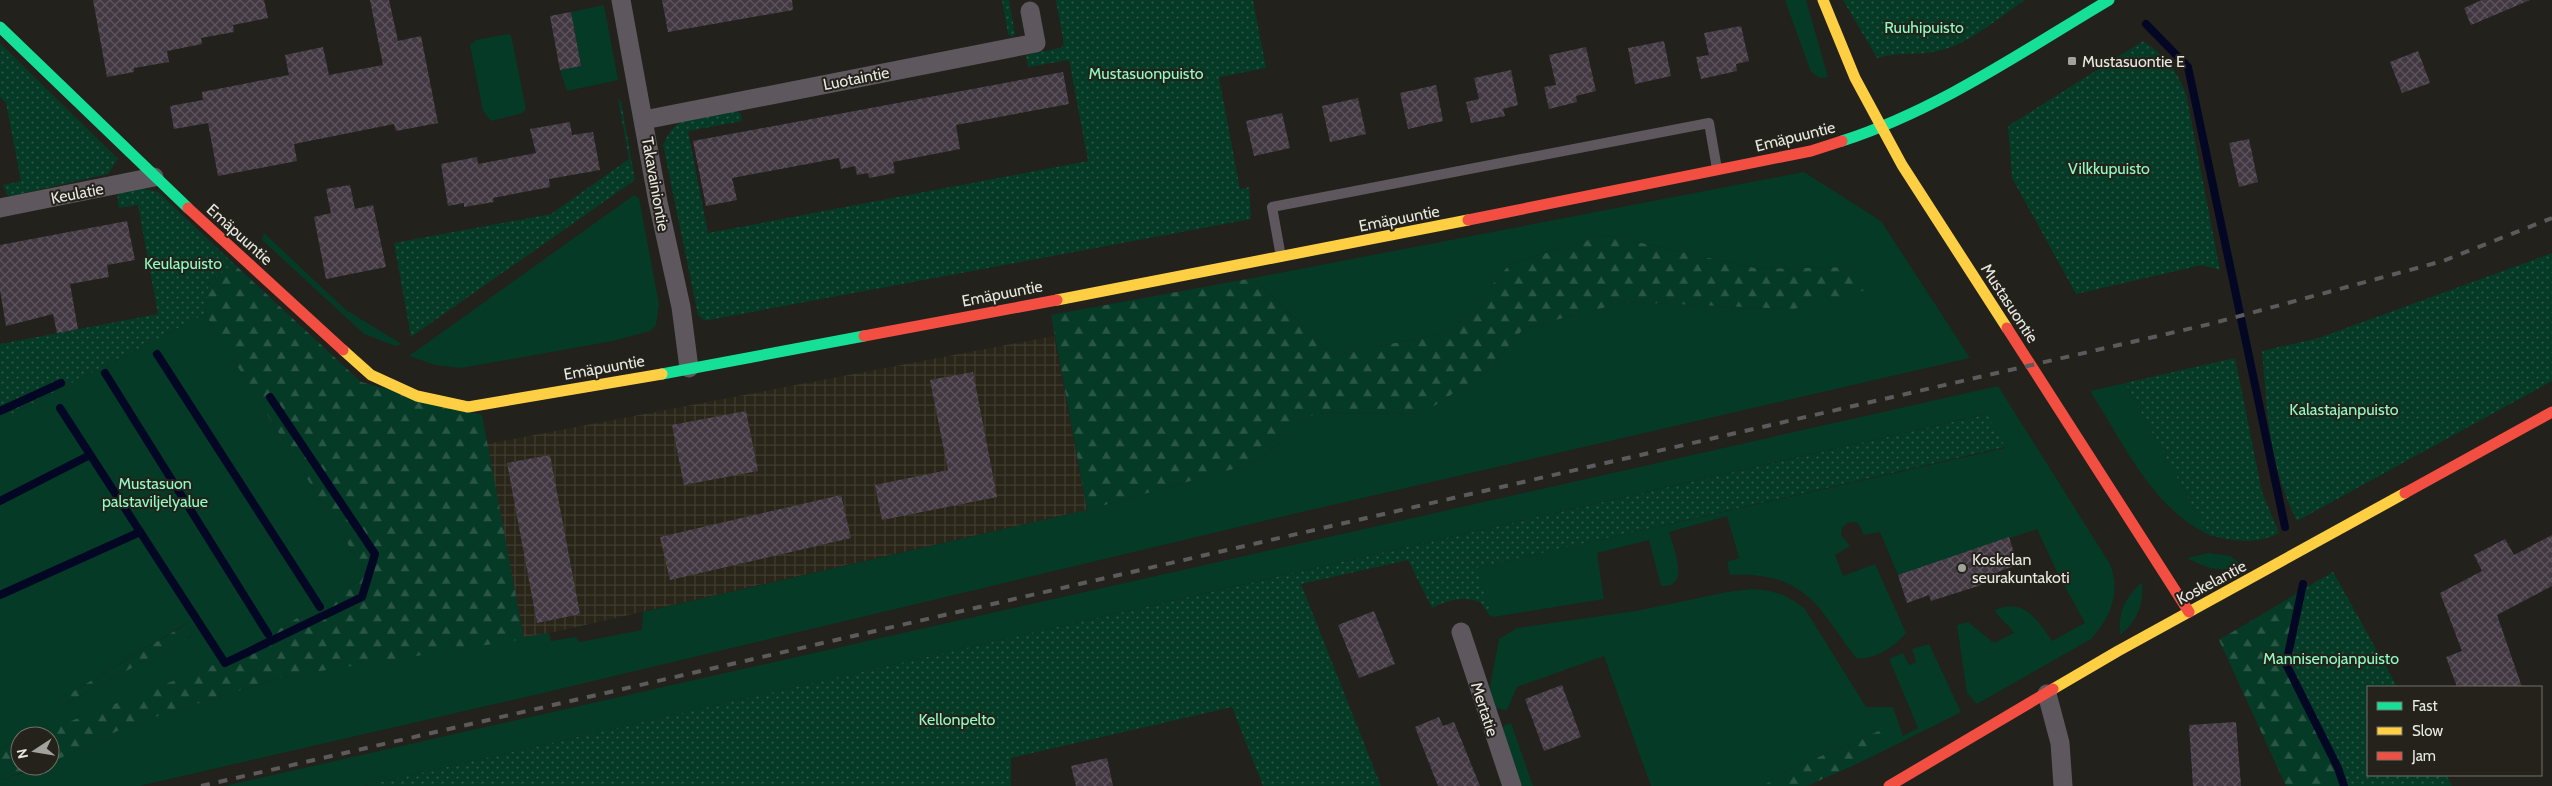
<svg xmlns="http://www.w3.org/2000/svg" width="2552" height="786" font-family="Cabin,sans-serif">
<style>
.industrial{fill:url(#industrial-grid)}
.green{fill:#053a26;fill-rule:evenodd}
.forest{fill:url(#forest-firs)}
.park{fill:url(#park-dots)}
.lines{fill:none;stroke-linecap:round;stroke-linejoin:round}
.stream{stroke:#030724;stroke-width:8}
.building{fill:url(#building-cross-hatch)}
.lane{stroke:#5e575d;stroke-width:10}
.street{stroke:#5e575d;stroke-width:19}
.fast{stroke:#16e098;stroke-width:11}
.slow{stroke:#ffcf43;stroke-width:11}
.jam{stroke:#f24e42;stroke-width:11}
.rail{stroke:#5e595b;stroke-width:4;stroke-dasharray:9 9;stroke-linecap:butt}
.poi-dot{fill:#a3a29d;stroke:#24221a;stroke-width:2}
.labels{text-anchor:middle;stroke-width:4;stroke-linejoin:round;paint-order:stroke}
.park-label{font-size:16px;fill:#8ffbc4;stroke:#24221a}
.poi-label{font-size:16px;fill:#e9e8e3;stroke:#24221a;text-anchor:start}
.street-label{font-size:16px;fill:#e9e8e3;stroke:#24221a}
</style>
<defs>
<pattern id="industrial-grid" width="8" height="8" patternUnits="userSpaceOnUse" patternTransform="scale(1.25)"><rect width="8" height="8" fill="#292619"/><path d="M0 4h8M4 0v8" fill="none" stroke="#3e3b2f"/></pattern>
<pattern id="forest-firs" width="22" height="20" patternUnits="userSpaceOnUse" patternTransform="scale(1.25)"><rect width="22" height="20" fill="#053a26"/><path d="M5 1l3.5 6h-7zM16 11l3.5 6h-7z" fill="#295645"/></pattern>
<pattern id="park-dots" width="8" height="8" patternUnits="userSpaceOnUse" patternTransform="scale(1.25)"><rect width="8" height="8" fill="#053a26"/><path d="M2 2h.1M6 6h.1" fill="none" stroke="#295645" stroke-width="1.8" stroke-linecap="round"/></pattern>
<pattern id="building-cross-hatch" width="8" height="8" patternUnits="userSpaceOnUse" patternTransform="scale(1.25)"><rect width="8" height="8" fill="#423842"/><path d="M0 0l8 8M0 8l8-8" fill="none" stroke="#5d555d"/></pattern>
</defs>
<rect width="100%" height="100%" fill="#22211c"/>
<!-- industrial -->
<path class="industrial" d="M1054,336L1087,510L524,639L487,444Z"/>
<!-- green -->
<g class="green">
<path d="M1785,0H1806L1828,77L1820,78L1811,72Z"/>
<path d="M604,5L618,80L567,91L560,70L581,66L571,12Z"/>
<path d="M507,34L511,35L526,109L523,113L491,121L483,111L470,45L476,40Z"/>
<path d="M1804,172L1881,221L1970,358L1293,514L543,693L139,786H0V779L50,766V763L130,725L282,677L549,633L551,641L575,637L580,642L642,630L643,612L1087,510L1254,463L1315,413L1422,414L1487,371L1524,328L1626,302L1794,309L1855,267L1759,269L1605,235L1510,264L1452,332L1333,355L1253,278Z"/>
<path d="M634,195L639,198L659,304L656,325L650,331L613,341L461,368L435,365L409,356Z"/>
<path d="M264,233L346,310L402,344L395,346L364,334L262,240Z"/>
<path d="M205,314L367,575L234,657L67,724L33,736H20V741L0,748V420ZM187,623L195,634L63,705L62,698Z"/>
<path d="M2125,383L2209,535C2151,507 2123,442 2090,391Z"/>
<path d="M1998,386L2110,564C2121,594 2111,616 2091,639L1977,704L1967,693L1957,625L1968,622L1994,643L2014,633C2008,623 1999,620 1995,610C2023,597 2038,620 2052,641L2085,623L2058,574L2037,529L1898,575L1880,532L1863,535L1861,528L1856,522L1847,523L1842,528L1841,535L1850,546L1835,555L1843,576L1875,564L1906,633C1896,646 1873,661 1856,658C1816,604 1805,572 1730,575L1727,562L1739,558L1727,516L1669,532C1674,549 1691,589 1661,586L1649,540L1597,553L1604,599L1493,617L1475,568L2005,448L1986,414L364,786H224Z"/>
<path d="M2209,553L2230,556L2244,566C2219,572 2210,570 2187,558Z"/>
<path d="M2142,582C2144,605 2137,621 2120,635C2118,611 2125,598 2142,582Z"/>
<path d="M1752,589C1776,591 1786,594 1805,609L1866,707H1893L1903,736L1918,728L1889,659L1903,653L1909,665L1916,662L1912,649L1929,644L1961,712L1863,761L1879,750L1881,730L1789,770L1763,786H1651L1604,656L1517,687L1507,710L1494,708L1490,686L1499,639L1517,628L1636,611L1727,592Z"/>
<path d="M1511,723L1533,786H1522L1502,731L1504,725Z"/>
</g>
<!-- forest -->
<g class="forest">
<path d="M1605,235L1759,269L1855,267L1870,289L1794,309L1626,302L1524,328L1487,371L1422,414L1315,413L1254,463L1087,510L1051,315L1253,278L1333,355L1452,332L1510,264Z"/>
<path d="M233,263L361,382L482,415L524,639L282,677L130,725L50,763V736H33L234,657L367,575L205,314L209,284Z"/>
<path d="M2333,572L2397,687H2368V775H2446L2452,786H2286L2219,640Z"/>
<path d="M188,623L195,634L63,705L62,698Z"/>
<path d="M1881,730L1885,732L1886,738L1879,750L1863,761L1807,786H1763L1789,770Z"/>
<path d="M20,741V766H43L0,779V748Z"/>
</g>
<!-- park -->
<g class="park">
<path d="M1002,0H1009L1015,34L1012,37L1008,34Z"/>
<path d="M1056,0H1253L1266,68L1219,77L1240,189L1249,187L1251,219L709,320H704L698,315L663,145C668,134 673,126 683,120L735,109L741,114L742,121L688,131L708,233L1088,161L1069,60L1028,67L1026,55L1060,48L1064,45Z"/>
<path d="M1843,0H2025C1999,17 1970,44 1938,51C1918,56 1900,51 1877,58Z"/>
<path d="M2143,41C2164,54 2177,70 2186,94L2220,270L2202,265L2076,294L2012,178L2008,126Z"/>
<path d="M0,43L118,159L108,174L11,196L7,195L3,185L21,181L6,103L0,97Z"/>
<path d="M618,99L621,101L635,180L411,337L394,243L551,214L629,159Z"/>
<path d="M141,188L158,192L233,263L209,284L205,314L0,420V344L158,314L138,205L119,208L117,193Z"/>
<path d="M2552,253V381L2297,521C2269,467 2267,411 2262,351L2319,338Z"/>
<path d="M2235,358L2262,492L2279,533C2256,545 2232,541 2209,535L2125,383Z"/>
<path d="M1987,414L2005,447L1476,568L1493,617L1489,615L1481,603C1466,595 1446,600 1432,608L1408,560L1301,584L1381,786H1263L1232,707L1011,758V786H364Z"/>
<path d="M2333,572L2397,687H2368V775H2446L2452,786H2344L2338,768L2286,664L2301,591Z"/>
</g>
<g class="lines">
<!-- stream -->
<g class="stream">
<path d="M2146,24L2188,67L2285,527"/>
<path d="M157,354L320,607"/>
<path d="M105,373L268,634"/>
<path d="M60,408L225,663L362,597L375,554L270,397"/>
<path d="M0,411L61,383"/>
<path d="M0,501L90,455"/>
<path d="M2303,584L2286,664L2338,768L2344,786"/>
<path d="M0,595L140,532"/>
</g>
</g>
<!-- building -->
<g class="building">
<path d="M93,0H264L268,18L233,25L234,32L201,38L202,44L167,51L169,62L134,68V72L107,77Z"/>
<path d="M370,0H389L398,41L421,36L438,123L396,131L394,124L294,144L297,161L218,176L208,123L174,129L170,106L203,100L202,92L289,75L285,55L323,47L329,75L383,65Z"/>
<path d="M662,0H792L793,10L668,32Z"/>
<path d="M2482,0H2530L2471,25L2464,8Z"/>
<path d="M571,12L581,66L560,70L550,16Z"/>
<path d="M1741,26L1749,61L1736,64L1737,71L1701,79L1696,57L1709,55L1704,33Z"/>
<path d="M1664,41L1671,76L1635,84L1628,48Z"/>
<path d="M1586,47L1596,91L1576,96L1577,102L1549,109L1544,87L1556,85L1549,55Z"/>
<path d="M2418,51L2430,83L2402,93L2390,62Z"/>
<path d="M1511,70L1518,105L1503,109L1505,116L1471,123L1466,102L1479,99L1474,78Z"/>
<path d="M1063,72L1069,104L956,125L960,149L893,162L895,173L869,178L868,173L857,175L855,166L841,169L839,158L732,178L737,200L706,206L693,141Z"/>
<path d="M1436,85L1443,121L1408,129L1400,93Z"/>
<path d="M1358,98L1366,134L1330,142L1322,106Z"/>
<path d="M1282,113L1290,148L1254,156L1246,121Z"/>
<path d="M570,122L572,135L593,132L600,170L549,179L550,187L493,198L494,202L464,207V203L448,206L441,164L477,157L478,164L536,153L530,129Z"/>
<path d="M2249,139L2258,182L2239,187L2229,143Z"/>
<path d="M350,185L355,209L373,205L386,267L326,279L314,217L331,213L326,189Z"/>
<path d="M127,221L135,260L107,265L109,277L70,284L78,329L57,333L53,314L6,326L0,290V245Z"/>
<path d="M973,372L997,497L882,520L875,485L948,470L930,380Z"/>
<path d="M746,411L758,471L684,485L672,425Z"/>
<path d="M550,455L580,614L537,623L507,463Z"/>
<path d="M841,495L851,538L670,580L660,537Z"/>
<path d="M2552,535V586L2497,615L2522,687H2457L2446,657L2462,651L2440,593L2482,571L2474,555L2505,539L2514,555Z"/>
<path d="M2009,537L2018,565L1997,572L2000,579L1931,601L1929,595L1907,603L1898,575Z"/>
<path d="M1374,611L1395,664L1359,678L1338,625Z"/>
<path d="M1562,685L1581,737L1544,751L1525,699Z"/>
<path d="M1439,717L1443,726L1454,722L1480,786H1438L1415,727Z"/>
<path d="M2236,722L2241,786H2193L2189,725Z"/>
<path d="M1107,758L1113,786H1076L1071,766Z"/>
</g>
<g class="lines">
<!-- lane -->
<path class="lane" d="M1281,257L1272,207L1709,123L1717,169"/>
<!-- street -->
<g class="street">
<path d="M621,0L658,202L681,307L689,368"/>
<path d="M644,120L1036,43L1030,11"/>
<path d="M0,208L154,177"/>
<path d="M1461,632L1512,786"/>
<path d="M2047,694L2060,743L2063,786"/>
</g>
<!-- fast -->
<g class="fast">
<path d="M0,27L188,208"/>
<path d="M1842,141C1938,110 2023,51 2109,0"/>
<path d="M662,374L864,336"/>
</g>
<!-- slow -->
<g class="slow">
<path d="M1823,0L1855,78L1902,165L2007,328"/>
<path d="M1057,300L1468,220"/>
<path d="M343,350L371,375L417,396L468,407L662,374"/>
<path d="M2053,689L2118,651L2405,493"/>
</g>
<!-- jam -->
<g class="jam">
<path d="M188,208L343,350"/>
<path d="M1468,220L1811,151L1842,141"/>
<path d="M2007,328L2189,612"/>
<path d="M864,336L1057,300"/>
<path d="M2405,493L2552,412"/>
<path d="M1889,786L2053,689"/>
</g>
<!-- rail -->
<path class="rail" d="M201,786L2210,324L2443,261L2552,218"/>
</g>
<!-- markers -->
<g class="poi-dot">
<rect x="2067" y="56" width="10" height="10" rx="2.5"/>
<circle cx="1962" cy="568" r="5"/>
</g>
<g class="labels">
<!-- park labels -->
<g class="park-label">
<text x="1924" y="33">Ruuhipuisto</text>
<text x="1146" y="79">Mustasuonpuisto</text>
<text x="2109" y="174">Vilkkupuisto</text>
<text x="183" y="269">Keulapuisto</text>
<text x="2344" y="415">Kalastajanpuisto</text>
<text x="155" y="489">Mustasuon<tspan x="155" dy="18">palstaviljelyalue</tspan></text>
<text x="2331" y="664">Mannisenojanpuisto</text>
<text x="957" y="725">Kellonpelto</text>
</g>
<!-- poi labels -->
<g class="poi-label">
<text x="2082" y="67">Mustasuontie E</text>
<text x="1972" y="565">Koskelan<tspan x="1972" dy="18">seurakuntakoti</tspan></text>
</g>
<!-- street labels -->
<g class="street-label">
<text transform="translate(856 78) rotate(-11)" y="6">Luotaintie</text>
<text transform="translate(1795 136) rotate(-14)" y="6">Emäpuuntie</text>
<text transform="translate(656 184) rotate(80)" y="6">Takavainiontie</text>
<text transform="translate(77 193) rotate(-11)" y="6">Keulatie</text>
<text transform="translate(1399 218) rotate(-11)" y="6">Emäpuuntie</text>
<text transform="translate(240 234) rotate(42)" y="6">Emäpuuntie</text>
<text transform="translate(1002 293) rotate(-11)" y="6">Emäpuuntie</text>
<text transform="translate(2010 303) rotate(57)" y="6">Mustasuontie</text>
<text transform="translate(604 367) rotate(-10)" y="6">Emäpuuntie</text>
<text transform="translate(2211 582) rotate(-28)" y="6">Koskelantie</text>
<text transform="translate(1485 709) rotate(72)" y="6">Mertatie</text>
</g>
</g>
<!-- legend -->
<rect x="2367" y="686" width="175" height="90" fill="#24221a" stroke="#73716a"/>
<rect x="2377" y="702" width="25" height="8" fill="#16e098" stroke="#73716a"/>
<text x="2412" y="711" font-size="15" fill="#e9e8e3">Fast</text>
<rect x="2377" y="727" width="25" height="8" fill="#ffcf43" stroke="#73716a"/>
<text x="2412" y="736" font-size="15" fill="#e9e8e3">Slow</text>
<rect x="2377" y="752" width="25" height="8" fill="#f24e42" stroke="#73716a"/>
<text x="2412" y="761" font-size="15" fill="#e9e8e3">Jam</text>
<!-- north arrow -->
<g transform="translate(35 751) rotate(258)"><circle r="24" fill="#24221a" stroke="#73716a"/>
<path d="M0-4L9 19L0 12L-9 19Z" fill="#a3a29d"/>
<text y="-8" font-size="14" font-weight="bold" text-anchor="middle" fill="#e9e8e3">N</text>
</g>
</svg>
